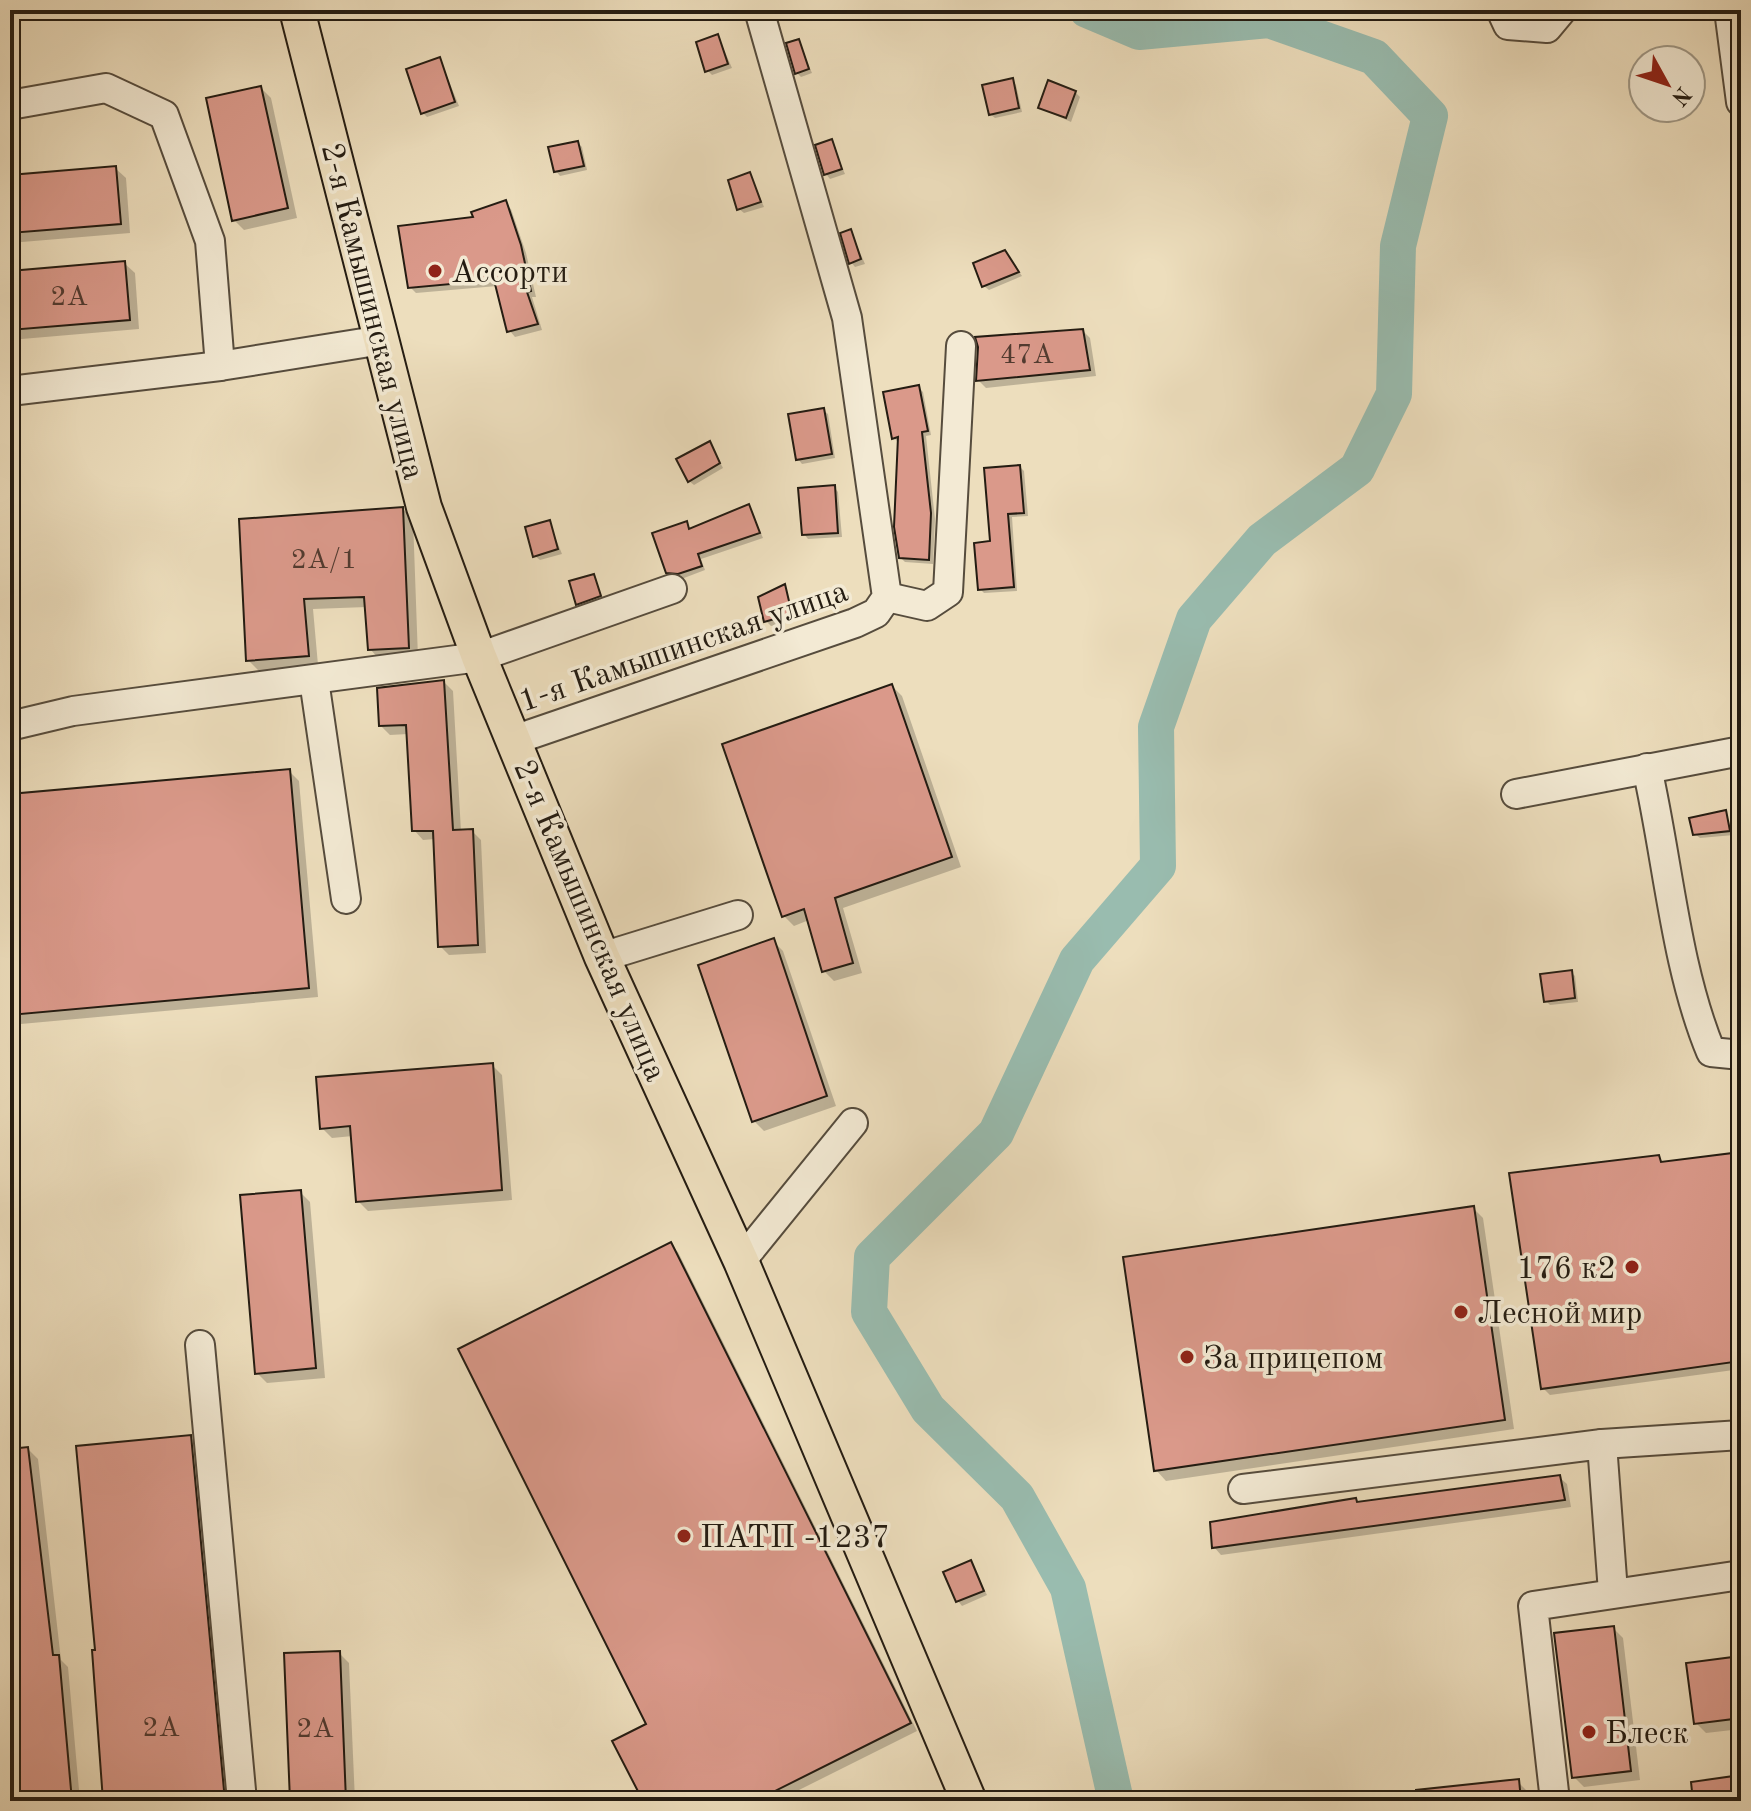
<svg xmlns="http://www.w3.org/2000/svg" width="1751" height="1811" font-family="'Old Standard TT',serif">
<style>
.shadow{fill:#0003}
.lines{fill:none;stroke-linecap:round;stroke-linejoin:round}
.river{stroke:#99bcaf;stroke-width:36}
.building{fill:#da998a;stroke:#241c12;stroke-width:2}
.minor-casing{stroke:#564c3d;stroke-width:32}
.major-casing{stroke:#241c12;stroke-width:38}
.minor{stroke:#f3ead4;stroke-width:28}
.major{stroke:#eddebd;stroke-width:34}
.poi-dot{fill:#8f2418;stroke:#f3ead4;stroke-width:3}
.labels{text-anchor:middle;stroke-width:7;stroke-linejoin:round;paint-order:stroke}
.number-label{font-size:28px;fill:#523b30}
.poi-label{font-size:32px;fill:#241c12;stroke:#f3ead4;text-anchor:start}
.street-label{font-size:32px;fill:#241c12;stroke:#f3ead4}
</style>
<rect width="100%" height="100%" fill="#eddebd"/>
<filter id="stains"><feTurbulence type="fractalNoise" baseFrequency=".0025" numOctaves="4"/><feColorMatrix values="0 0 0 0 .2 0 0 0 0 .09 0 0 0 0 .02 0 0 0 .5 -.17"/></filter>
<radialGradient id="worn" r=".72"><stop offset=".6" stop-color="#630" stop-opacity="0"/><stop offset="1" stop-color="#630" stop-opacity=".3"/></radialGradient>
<!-- shadow -->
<g class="shadow">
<path d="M1616,10H1654V13L1623,17Z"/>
<path d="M718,36L732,68L712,75L707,70Z"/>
<path d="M798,41L812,73L801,77L797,73Z"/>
<path d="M440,59L459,106L427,117L423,113Z"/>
<path d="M1012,80L1016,85L1022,112L995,118L990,114Z"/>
<path d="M261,88L271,98L297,218L244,230L234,220Z"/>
<path d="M1075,92L1080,97L1071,122L1040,108Z"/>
<path d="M831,141L845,174L830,179L826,174Z"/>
<path d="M578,143L582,147L587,170L560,176L556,171Z"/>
<path d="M115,168L126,178L130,233L10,243V177Z"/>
<path d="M750,174L764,207L744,213L739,209Z"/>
<path d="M505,203L511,209L526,253L536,297H532L542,330L515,337L509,330L497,286L416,293L410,287L475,219Z"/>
<path d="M851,232L865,264L855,267L851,262Z"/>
<path d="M1009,257L1022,276L989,290L984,286Z"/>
<path d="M124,263L135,273L139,329L10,340V273Z"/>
<path d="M1083,331L1090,338L1096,376L986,388L978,380Z"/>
<path d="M918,387L923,392L931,435L926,436L935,519L933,564L905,562L900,557L898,442L894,438Z"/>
<path d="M823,410L828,414L835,458L802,464L798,459Z"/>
<path d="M710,443L723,468L694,485L689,481Z"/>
<path d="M1020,467L1024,471L1028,516L1012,517L1017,591L984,593L980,589Z"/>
<path d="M834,487L838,492L842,537L808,539L804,534Z"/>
<path d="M10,504L18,511L10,520Z"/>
<path d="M749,506L763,538L701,559L705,570L684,578L672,577L667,572L686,524L691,530Z"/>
<path d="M403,509L413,519L418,658L380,660L370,649L367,607L313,609L318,665L259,671L248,660L241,521Z"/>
<path d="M549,522L562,554L540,560L535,556Z"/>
<path d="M593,576L604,601L582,608L578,604Z"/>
<path d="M784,587L796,619L771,626L766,621Z"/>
<path d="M444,682L453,691L461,831H472L481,840L486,953L449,955L440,946L435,839L423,840L414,830L408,734L390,735L381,726Z"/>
<path d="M892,686L902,696L961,867L843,908L862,973L834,981L824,971L809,920L794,926L784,916Z"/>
<path d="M289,771L299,781L318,997L10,1025V796Z"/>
<path d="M1725,812L1734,835L1700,838L1695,834Z"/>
<path d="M773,941L783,951L836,1106L764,1131L754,1121Z"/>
<path d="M1571,972L1575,976L1578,1002L1550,1005L1546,1001Z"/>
<path d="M492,1065L502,1075L512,1200L368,1211L358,1201L353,1136L332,1138L322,1128Z"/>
<path d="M1741,1154V1369L1550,1395L1543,1388L1658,1157L1665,1164Z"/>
<path d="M300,1192L310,1202L325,1378L267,1383L257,1373Z"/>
<path d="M1473,1208L1483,1218L1514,1429L1166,1481L1156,1470Z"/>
<path d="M670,1245L678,1252L917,1731L777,1801H645Z"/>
<path d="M190,1437L201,1447L233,1801H105L97,1652Z"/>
<path d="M28,1449L38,1459L61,1660L68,1667L80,1801H10V1451Z"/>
<path d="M1559,1477L1567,1484L1571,1507L1221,1555L1214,1547L1356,1501L1359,1504Z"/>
<path d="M970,1562L987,1595L962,1606L958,1601Z"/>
<path d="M1613,1628L1623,1638L1640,1780L1584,1787L1574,1777Z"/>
<path d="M339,1653L349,1663L355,1801H292Z"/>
<path d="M1741,1658V1729L1706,1733L1696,1723Z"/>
<path d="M1518,1782L1528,1792L1529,1801H1330Z"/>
</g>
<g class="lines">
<!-- river -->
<path class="river" d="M1087,10L1139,32L1269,20L1374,57L1430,116L1398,246L1394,394L1357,469L1262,540L1194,619L1156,727L1158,866L1077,960L996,1133L872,1257L869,1312L928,1409L1017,1497L1068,1588L1116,1801"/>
</g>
<!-- building -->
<g class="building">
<path d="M718,34L728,64L705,72L696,42Z"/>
<path d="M799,39L809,69L795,74L786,43Z"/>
<path d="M440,57L455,102L421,114L406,69Z"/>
<path d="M1013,78L1019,108L989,115L982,85Z"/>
<path d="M1048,80L1076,91L1066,118L1038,108Z"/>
<path d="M261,86L288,208L232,221L206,98Z"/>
<path d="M832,139L842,169L824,175L815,145Z"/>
<path d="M578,141L584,166L554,172L548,147Z"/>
<path d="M116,166L121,224L10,233V175Z"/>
<path d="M750,172L761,202L737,210L728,180Z"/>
<path d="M506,200L521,245L531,291L527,292L538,324L507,332L494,280L408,288L398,226L473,217L471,212Z"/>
<path d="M851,229L861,259L849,264L840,233Z"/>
<path d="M1005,250L1019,272L982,287L973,263Z"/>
<path d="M125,261L130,320L10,330V271Z"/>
<path d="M1083,329L1090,370L976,381L978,347L975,337Z"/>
<path d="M919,385L928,431L922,432L931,513L929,560L899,558L894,527L898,437L892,439L883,392Z"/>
<path d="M824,408L832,454L796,460L788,414Z"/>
<path d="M710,441L720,463L688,482L676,459Z"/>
<path d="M1020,465L1024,513L1008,514L1014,587L978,590L974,543L990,541L984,468Z"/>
<path d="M835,485L838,533L802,535L798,488Z"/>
<path d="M749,504L760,533L698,554L702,566L678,574L666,573L652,533L687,521L689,529Z"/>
<path d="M403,507L409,648L368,650L364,597L304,599L309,656L246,661L239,519Z"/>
<path d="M550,520L558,549L533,557L525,527Z"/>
<path d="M594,574L601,596L576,605L569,581Z"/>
<path d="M785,584L792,614L764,622L758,597Z"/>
<path d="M444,680L453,830L473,829L478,945L438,947L433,831H412L406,725L379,726L377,688Z"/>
<path d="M892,684L952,857L835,898L853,963L822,972L804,909L782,917L722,744Z"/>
<path d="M290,769L309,988L10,1015V794Z"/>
<path d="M1726,810L1730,831L1693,835L1689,818Z"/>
<path d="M774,938L827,1096L752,1122L698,965Z"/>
<path d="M1572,970L1575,998L1544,1002L1540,974Z"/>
<path d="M493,1063L502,1190L356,1202L350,1126L320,1129L316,1077Z"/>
<path d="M1741,1152V1361L1541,1389L1509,1173L1659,1155L1661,1162Z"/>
<path d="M301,1190L316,1368L255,1374L240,1195Z"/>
<path d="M1474,1206L1505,1420L1154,1471L1123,1257Z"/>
<path d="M671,1242L911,1723L755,1801H643L612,1741L646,1724L458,1349Z"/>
<path d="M191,1435L225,1801H103L92,1650H95L76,1446Z"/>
<path d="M28,1447L53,1655H59L72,1801H10V1449Z"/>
<path d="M1560,1475L1565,1500L1212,1548L1210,1522L1356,1498L1357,1502Z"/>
<path d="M971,1560L984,1591L956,1602L943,1572Z"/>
<path d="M1614,1626L1631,1771L1572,1778L1554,1633Z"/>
<path d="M340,1651L346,1801H290L284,1653Z"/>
<path d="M1741,1656V1718L1694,1724L1686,1663Z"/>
<path d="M1741,1775V1801H1693L1691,1782Z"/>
<path d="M1519,1779L1521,1801H1416V1790Z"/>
</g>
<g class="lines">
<defs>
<g id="minor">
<path d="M1501,10L1508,25L1547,28L1562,10"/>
<path d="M1729,10L1741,102"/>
<path d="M10,105L106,88L164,115L210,241L220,366"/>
<path d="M10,391L220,366L382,340"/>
<path d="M887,597L927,606L948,592L961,346"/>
<path d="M314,680L346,899"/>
<path d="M10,726L73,711L479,657L672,589"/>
<path d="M514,740L855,623L876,613L887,597L847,318L759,10"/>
<path d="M1647,768C1668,860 1675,965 1711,1052L1741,1055"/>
<path d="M1516,794L1741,751"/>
<path d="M602,957L738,915"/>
<path d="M741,1261L853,1123"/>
<path d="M200,1345L242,1801"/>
<path d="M1602,1444L1741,1435"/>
<path d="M1243,1489L1602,1444L1613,1592"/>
<path d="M1555,1801L1533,1606L1741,1575"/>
</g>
<path id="major" d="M297,10L424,507L479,657L602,957L741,1261L969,1801"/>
</defs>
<!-- minor casing -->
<use href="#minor" class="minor-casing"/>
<!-- major casing -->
<use href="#major" class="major-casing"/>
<!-- minor -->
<use href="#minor" class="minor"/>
<!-- major -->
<use href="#major" class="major"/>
</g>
<!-- markers -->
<g class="poi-dot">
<circle cx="435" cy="271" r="8"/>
<circle cx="1632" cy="1267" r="8"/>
<circle cx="1461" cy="1312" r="8"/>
<circle cx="1187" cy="1357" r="8"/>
<circle cx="684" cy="1536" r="8"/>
<circle cx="1589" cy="1732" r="8"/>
</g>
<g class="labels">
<!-- number labels -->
<g class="number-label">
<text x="69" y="305">2А</text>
<text x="1027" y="363">47А</text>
<text x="324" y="568">2А/1</text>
<text x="161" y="1736">2А</text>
<text x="315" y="1737">2А</text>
</g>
<!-- poi labels -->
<g class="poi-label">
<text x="451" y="282">Ассорти</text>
<text x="1616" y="1278" text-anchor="end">176 к2</text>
<text x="1477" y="1323">Лесной мир</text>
<text x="1203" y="1368">За прицепом</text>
<text x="700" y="1547">ПАТП -1237</text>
<text x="1605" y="1743">Блеск</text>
</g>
<!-- street labels -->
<g class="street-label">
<text transform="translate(374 311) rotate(76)" y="11">2-я Камышинская улица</text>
<text transform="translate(683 645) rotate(-19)" y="11">1-я Камышинская улица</text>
<text transform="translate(591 920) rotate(67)" y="11">2-я Камышинская улица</text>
</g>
</g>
<!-- margin -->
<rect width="1751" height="1811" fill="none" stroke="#eddebd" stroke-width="40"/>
<rect x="12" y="12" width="1727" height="1787" fill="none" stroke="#241c12" stroke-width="4"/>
<rect x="20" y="20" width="1711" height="1771" fill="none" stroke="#241c12" stroke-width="2"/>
<!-- north arrow -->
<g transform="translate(1667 84) rotate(130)"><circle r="38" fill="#f3ead4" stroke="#a09886" stroke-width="2"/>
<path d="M0-6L14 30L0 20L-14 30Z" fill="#8f2418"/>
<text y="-12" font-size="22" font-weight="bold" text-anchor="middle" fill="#241c12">N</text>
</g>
<rect width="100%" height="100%" filter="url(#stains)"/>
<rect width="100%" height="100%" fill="url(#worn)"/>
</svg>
